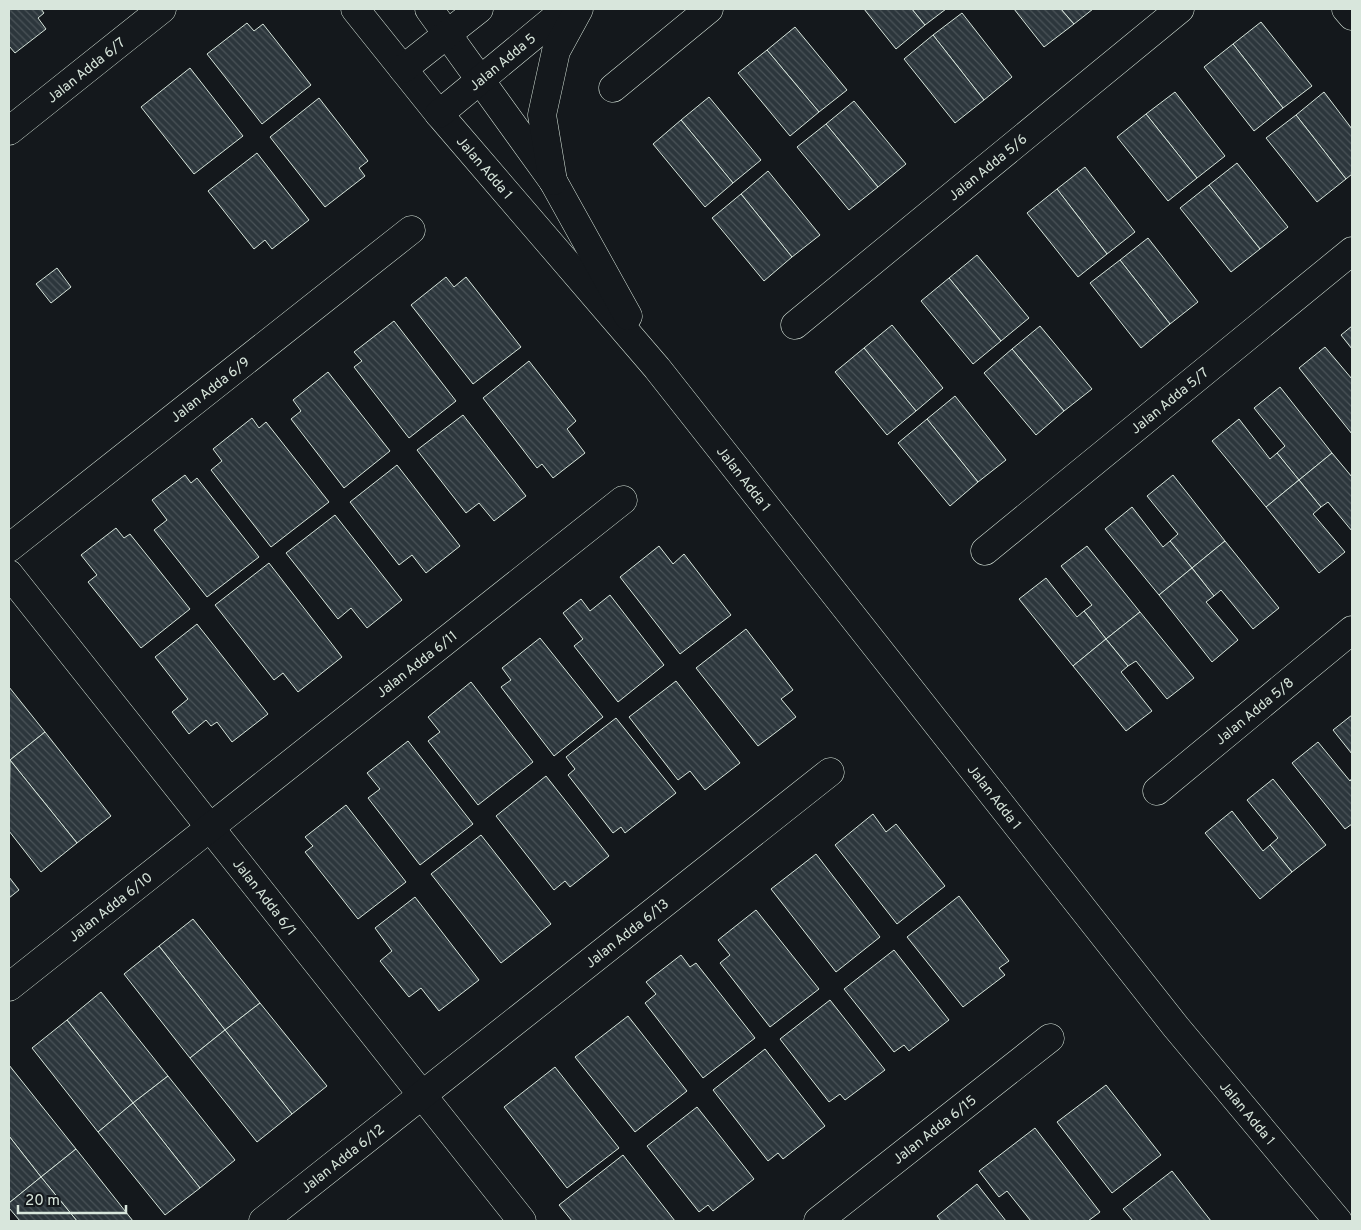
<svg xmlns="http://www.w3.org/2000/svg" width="1361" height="1230" font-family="Overpass,sans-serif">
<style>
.building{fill:url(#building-back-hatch);stroke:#d8e6dc}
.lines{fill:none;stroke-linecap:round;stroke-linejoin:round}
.minor-casing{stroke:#d8e6dc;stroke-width:29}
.major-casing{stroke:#d8e6dc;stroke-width:29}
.minor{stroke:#14181c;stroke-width:28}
.major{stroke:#14181c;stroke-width:28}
.labels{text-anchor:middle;stroke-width:4;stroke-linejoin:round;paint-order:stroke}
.street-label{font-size:14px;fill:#d8e6dc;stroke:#14181c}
</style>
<defs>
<pattern id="building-back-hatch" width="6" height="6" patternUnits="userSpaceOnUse" patternTransform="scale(1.25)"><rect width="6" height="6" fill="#2c363c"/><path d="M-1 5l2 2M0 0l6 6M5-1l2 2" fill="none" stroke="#4a5358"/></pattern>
</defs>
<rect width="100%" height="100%" fill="#14181c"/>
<!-- building -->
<g class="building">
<path d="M9,9H41L44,13L38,18L46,29L15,53L9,46Z"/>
<path d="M864,9H912L925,25L896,49Z"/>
<path d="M912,9H946L925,25Z"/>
<path d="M1014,9H1061L1074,24L1044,47Z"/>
<path d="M1061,9H1093L1074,24Z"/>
<path d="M962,13L1012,77L984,100L933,35Z"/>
<path d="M1261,22L1312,86L1283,108L1233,44Z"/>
<path d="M247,23L254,31L263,24L311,85L262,124L207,54Z"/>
<path d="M795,27L847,90L819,112L767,50Z"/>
<path d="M933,35L984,100L955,123L904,59Z"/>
<path d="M1233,44L1283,108L1254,131L1204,67Z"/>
<path d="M767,50L819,112L790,136L738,73Z"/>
<path d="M190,68L243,136L194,174L141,107Z"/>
<path d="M1175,92L1225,156L1197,178L1146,114Z"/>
<path d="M1324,92L1352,129V174L1346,179L1296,115Z"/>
<path d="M709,97L761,160L733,183L681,120Z"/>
<path d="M319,98L368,161L359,168L365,176L325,207L270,137Z"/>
<path d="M854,101L906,164L878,187L826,124Z"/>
<path d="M1146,114L1197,178L1168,201L1117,137Z"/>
<path d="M1296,115L1346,179L1317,202L1266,138Z"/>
<path d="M681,120L733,183L705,207L653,144Z"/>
<path d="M826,124L878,187L849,210L797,147Z"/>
<path d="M257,153L309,220L272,249L265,240L254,249L208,191Z"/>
<path d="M1237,163L1288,227L1260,249L1209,185Z"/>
<path d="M1085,167L1135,232L1107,254L1057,189Z"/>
<path d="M768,171L820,235L792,257L741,194Z"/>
<path d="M1209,185L1260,249L1231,272L1180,208Z"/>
<path d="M1057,189L1107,254L1078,277L1027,213Z"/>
<path d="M741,194L792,257L764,281L712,218Z"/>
<path d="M1148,238L1198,302L1170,324L1120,260Z"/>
<path d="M977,255L1029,318L1001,341L949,278Z"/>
<path d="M1120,260L1170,324L1141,348L1090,283Z"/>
<path d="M57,268L71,287L51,303L36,284Z"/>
<path d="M446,277L454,287L466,277L521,347L473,384L411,305Z"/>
<path d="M949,278L1001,341L973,364L921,301Z"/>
<path d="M394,321L456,401L409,438L354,367L362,361L354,352Z"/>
<path d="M892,325L943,388L916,411L864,348Z"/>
<path d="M1040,326L1092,389L1064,411L1012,349Z"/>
<path d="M1352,326V349L1341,335Z"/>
<path d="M1325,347L1352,379V434L1299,368Z"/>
<path d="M864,348L916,411L887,435L835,372Z"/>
<path d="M1012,349L1064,411L1036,435L984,373Z"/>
<path d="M529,361L576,421L567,429L585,453L553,478L542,464L537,468L483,398Z"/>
<path d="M328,372L390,451L344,488L291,419L301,411L293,400Z"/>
<path d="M1280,387L1332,453L1299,480L1277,453L1285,446L1254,408Z"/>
<path d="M955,396L1006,460L978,482L927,419Z"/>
<path d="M463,415L526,496L494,521L479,503L466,513L417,450Z"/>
<path d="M252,418L259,428L266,422L329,502L271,547L211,470L222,461L213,449Z"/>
<path d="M927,419L978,482L950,506L898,443Z"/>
<path d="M1239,419L1270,459L1277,453L1299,480L1266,507L1212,441Z"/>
<path d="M1332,453L1352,477V531L1328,502L1321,507L1299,480Z"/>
<path d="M397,465L460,546L426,573L412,555L399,565L350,502Z"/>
<path d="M185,475L191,483L197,478L259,557L207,597L154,530L167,520L152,500Z"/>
<path d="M1173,475L1225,541L1192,568L1170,541L1178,534L1147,496Z"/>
<path d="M1299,480L1321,507L1313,514L1345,552L1319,573L1266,507Z"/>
<path d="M1132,507L1163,547L1170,541L1192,568L1159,595L1105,529Z"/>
<path d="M335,515L402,600L367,628L351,608L338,619L286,553Z"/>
<path d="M116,528L124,538L130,534L190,609L141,648L88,582L97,575L81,555Z"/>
<path d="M1225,541L1279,608L1253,629L1221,590L1214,596L1192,568Z"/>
<path d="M659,546L673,564L684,554L731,615L680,654L620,577Z"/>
<path d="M1087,546L1140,612L1106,639L1084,611L1092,605L1061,566Z"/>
<path d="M269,563L342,657L298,692L283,673L274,680L215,605Z"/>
<path d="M1192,568L1214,596L1206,602L1238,640L1212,662L1159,595Z"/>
<path d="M1046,578L1077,617L1084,611L1106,639L1073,666L1019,599Z"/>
<path d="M610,595L664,665L618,702L574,646L583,639L563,613L581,599L590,611Z"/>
<path d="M1140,612L1194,678L1167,699L1136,661L1128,666L1106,639Z"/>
<path d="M197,624L268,714L232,742L217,722L211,726L206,720L189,734L172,712L188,699L155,657Z"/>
<path d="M746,629L793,690L781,699L796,717L758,746L696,668Z"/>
<path d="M540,638L603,717L554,756L501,687L511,680L502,668Z"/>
<path d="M1106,639L1128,666L1121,672L1152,711L1126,731L1073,666Z"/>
<path d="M676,681L740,763L705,790L690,771L678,780L629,717Z"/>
<path d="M471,682L533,762L478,805L428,741L440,732L428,717Z"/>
<path d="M9,687L45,732L10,760L9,758Z"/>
<path d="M1352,715V754L1333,730Z"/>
<path d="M616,718L676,793L625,833L621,827L613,833L568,775L575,769L566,757Z"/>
<path d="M45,732L111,816L77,843L10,760Z"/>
<path d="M408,741L473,824L420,865L368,798L380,789L367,773Z"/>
<path d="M1318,742L1350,781L1352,778V824L1345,829L1292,763Z"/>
<path d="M10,760L77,843L41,872L9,831Z"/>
<path d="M546,776L609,856L570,887L565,881L554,890L496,816Z"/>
<path d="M1273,779L1326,845L1292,872L1270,845L1278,838L1247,800Z"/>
<path d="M346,805L406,882L358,919L305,852L313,846L305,837Z"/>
<path d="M1232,811L1263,851L1270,845L1292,872L1260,899L1205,833Z"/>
<path d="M873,814L886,832L896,824L945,886L897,924L835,845Z"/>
<path d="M481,835L551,924L501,963L431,874Z"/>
<path d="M816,854L880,937L836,972L771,889Z"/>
<path d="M9,877L19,890L9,898Z"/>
<path d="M959,896L1009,961L999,968L1005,975L963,1007L907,937Z"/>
<path d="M415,897L479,980L439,1011L421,988L409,997L380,961L392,951L375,928Z"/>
<path d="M756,910L819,989L770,1027L720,963L730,955L718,940Z"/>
<path d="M193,919L260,1003L225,1030L159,946Z"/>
<path d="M159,946L225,1030L190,1058L124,974Z"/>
<path d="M894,950L949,1020L909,1051L904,1045L894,1052L844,989Z"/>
<path d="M681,955L690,967L696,963L755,1038L703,1078L645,1003L656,994L646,982Z"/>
<path d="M101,992L168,1076L133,1103L67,1020Z"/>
<path d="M830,1000L885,1070L845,1100L840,1094L829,1102L780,1039Z"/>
<path d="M260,1003L327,1086L292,1114L225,1030Z"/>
<path d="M628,1016L687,1091L635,1132L575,1057Z"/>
<path d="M67,1020L133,1103L98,1132L32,1048Z"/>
<path d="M225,1030L292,1114L257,1142L190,1058Z"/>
<path d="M765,1049L825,1126L783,1159L778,1153L768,1161L713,1090Z"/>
<path d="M9,1065L76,1149L41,1177L9,1136Z"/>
<path d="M555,1067L619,1148L567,1188L504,1107Z"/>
<path d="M168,1076L235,1160L200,1188L133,1103Z"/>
<path d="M1106,1085L1161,1155L1112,1193L1057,1122Z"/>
<path d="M133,1103L200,1188L165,1215L98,1132Z"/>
<path d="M697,1107L754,1179L713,1211L708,1205L699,1212L647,1146Z"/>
<path d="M1035,1128L1100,1212L1088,1221H1031L1007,1191L999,1197L979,1171Z"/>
<path d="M9,1136L41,1177L9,1203Z"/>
<path d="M76,1149L133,1221H77L41,1177Z"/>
<path d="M623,1155L675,1221H572L559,1205Z"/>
<path d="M1172,1171L1211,1221H1133L1123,1209Z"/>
<path d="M41,1177L77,1221H20L9,1208V1203Z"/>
<path d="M977,1184L1006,1221H941L937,1216Z"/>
</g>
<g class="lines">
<defs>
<g id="minor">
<path id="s1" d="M355,9L439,114L657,368L1176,1027L1338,1221"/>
<path d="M429,9L553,181L628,316"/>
<path d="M1346,9L1352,16"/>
<path d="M613,88L709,9"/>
<path id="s2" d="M9,131L162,9"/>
<path id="s3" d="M795,325L1180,9"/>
<path id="s4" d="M9,548L411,230"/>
<path id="s5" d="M985,551L1352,251"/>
<path id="s6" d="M9,574L522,1221"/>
<path id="s7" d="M1157,791L1352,630"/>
<path id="s8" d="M9,987L623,500"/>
<path id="s9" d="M263,1221L830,772"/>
<path id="s10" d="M818,1221L1050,1038"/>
</g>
<g id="major">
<path d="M403,69L479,9"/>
<path id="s11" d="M439,114L566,9"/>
<path d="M553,181L542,115L556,51L579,9"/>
</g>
</defs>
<!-- minor casing -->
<use href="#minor" class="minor-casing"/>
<!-- major casing -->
<use href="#major" class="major-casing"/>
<!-- minor -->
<use href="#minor" class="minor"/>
<!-- major -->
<use href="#major" class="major"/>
</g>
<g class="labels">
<!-- street labels -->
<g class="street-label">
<text dy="5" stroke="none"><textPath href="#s11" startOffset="82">Jalan Adda 5</textPath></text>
<text dy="5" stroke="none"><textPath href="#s2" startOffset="98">Jalan Adda 6/7</textPath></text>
<text dy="5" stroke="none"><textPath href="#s1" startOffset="205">Jalan Adda 1</textPath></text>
<text dy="5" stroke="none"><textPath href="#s3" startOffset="249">Jalan Adda 5/6</textPath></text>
<text dy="5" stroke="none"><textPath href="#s4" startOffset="256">Jalan Adda 6/9</textPath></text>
<text dy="5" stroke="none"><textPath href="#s5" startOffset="238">Jalan Adda 5/7</textPath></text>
<text dy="5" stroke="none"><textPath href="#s1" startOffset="610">Jalan Adda 1</textPath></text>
<text dy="5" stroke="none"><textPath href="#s8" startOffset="520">Jalan Adda 6/11</textPath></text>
<text dy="5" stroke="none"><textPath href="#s7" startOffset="126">Jalan Adda 5/8</textPath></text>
<text dy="5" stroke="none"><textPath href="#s1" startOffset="1015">Jalan Adda 1</textPath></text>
<text dy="5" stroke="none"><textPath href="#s6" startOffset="412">Jalan Adda 6/1</textPath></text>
<text dy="5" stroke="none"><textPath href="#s8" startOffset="129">Jalan Adda 6/10</textPath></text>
<text dy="5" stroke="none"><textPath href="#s9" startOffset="464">Jalan Adda 6/13</textPath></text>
<text dy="5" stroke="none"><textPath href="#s1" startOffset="1420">Jalan Adda 1</textPath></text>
<text dy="5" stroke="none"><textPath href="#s10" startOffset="148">Jalan Adda 6/15</textPath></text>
<text dy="5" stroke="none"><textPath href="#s9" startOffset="101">Jalan Adda 6/12</textPath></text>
</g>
</g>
<!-- border -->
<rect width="1361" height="1230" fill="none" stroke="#d8e6dc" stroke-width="20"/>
<!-- scale -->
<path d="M18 1205v8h108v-8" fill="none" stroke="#d8e6dc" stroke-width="2.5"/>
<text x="25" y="1205" font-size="15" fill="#d8e6dc" stroke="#14181c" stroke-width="4" paint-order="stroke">20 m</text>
</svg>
